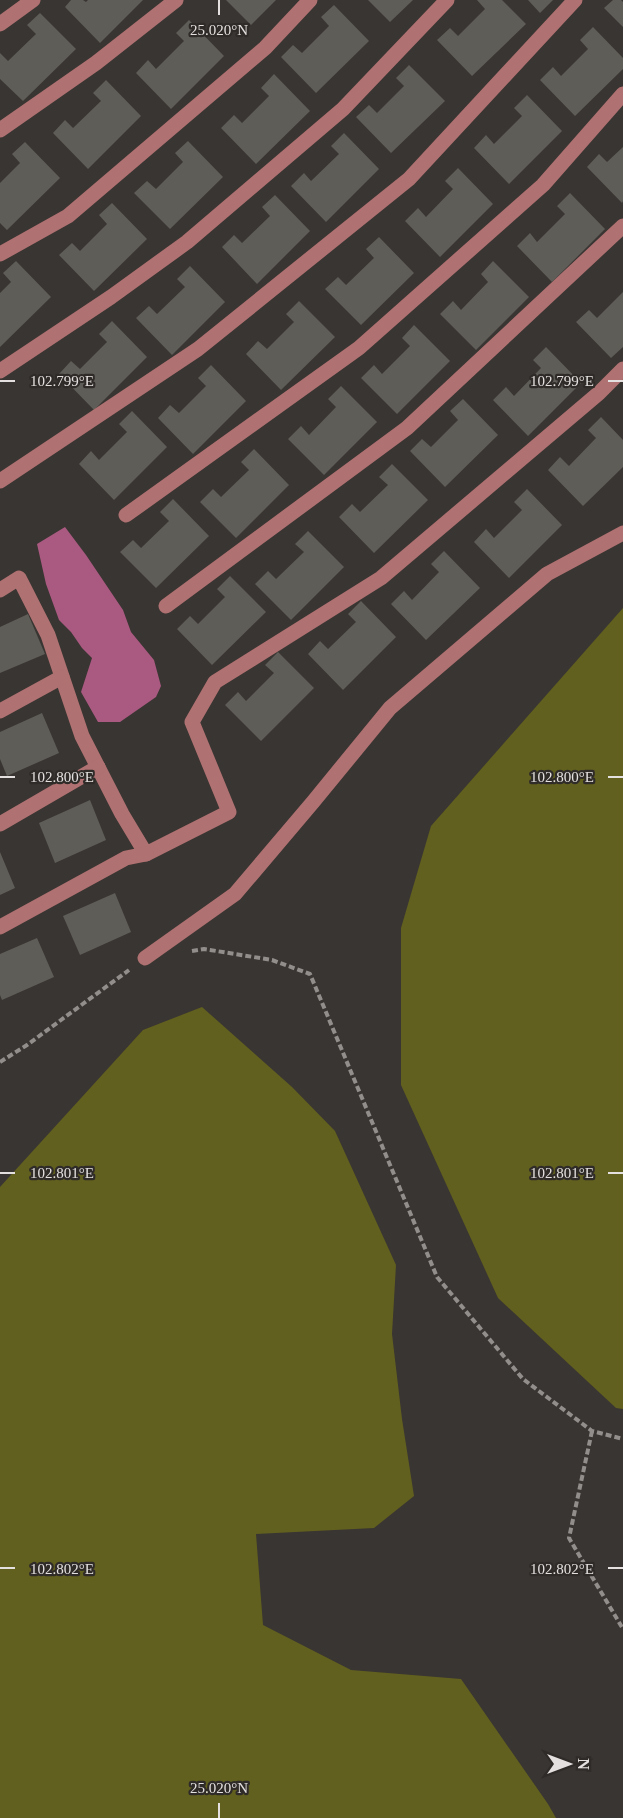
<svg xmlns="http://www.w3.org/2000/svg" width="623" height="1818" font-family="'Times New Roman',serif">
<style>
.green{fill:#62601e}
.water{fill:#aa5980}
.building{fill:#5f5d58}
.lines{fill:none;stroke-linecap:round;stroke-linejoin:round}
.path{stroke:#928e8c;stroke-width:4;stroke-dasharray:6 3;stroke-linecap:butt}
.minor{stroke:#af7171;stroke-width:15}
.ticks{fill:none;stroke:#e3e0df;stroke-width:2}
.ticks-label{font-size:15px;text-anchor:middle;fill:#e3e0df;stroke:#2f2b29;stroke-width:4.5;stroke-linejoin:round;paint-order:stroke}
</style>
<rect width="100%" height="100%" fill="#393532"/>
<!-- green -->
<g class="green">
<path d="M623,608V1409L616,1408L498,1298L401,1085V928L431,826Z"/>
<path d="M202,1007L292,1087L335,1131L396,1265L392,1334L402,1419L414,1496L374,1528L256,1534L263,1625L351,1670L461,1679L548,1804L556,1818H0V1187L143,1030Z"/>
</g>
<!-- water -->
<path class="water" d="M65,527L86,555L123,610L131,632L154,660L161,686L156,697L120,722H98L81,692L92,658L82,648L71,632L59,620L46,584L37,544Z"/>
<!-- building -->
<g class="building">
<path d="M71,0H83L86,2L88,0H143L100,43L65,7Z"/>
<path d="M226,0H276L251,25Z"/>
<path d="M368,0H413L390,22Z"/>
<path d="M477,0H502L526,24L472,76L437,40L450,28L458,36L485,9Z"/>
<path d="M528,0H553L540,13Z"/>
<path d="M613,0H621L623,2V27L604,8Z"/>
<path d="M334,5L369,41L316,93L281,57L293,45L302,53L329,26L321,17Z"/>
<path d="M40,13L76,49L23,101L0,79V53L8,61L36,34L27,25Z"/>
<path d="M189,20L224,56L171,109L136,73L148,60L156,69L184,41L176,33Z"/>
<path d="M593,27L623,58V69L575,116L540,80L553,67L561,76L588,49L580,40Z"/>
<path d="M409,65L445,101L391,153L356,117L369,105L377,113L404,86L396,78Z"/>
<path d="M274,74L310,111L256,164L221,128L234,115L242,123L269,96L261,88Z"/>
<path d="M106,80L141,116L88,169L53,133L65,120L73,128L101,101L93,93Z"/>
<path d="M527,95L562,131L509,184L474,148L486,135L494,144L522,116L514,108Z"/>
<path d="M344,133L379,169L326,222L291,186L304,173L311,181L339,154L331,146Z"/>
<path d="M188,141L223,177L170,229L134,193L147,181L156,189L183,162L175,153Z"/>
<path d="M25,142L60,178L7,230L0,223V183L20,163L12,154Z"/>
<path d="M623,147V201L622,203L587,167L599,154L607,162Z"/>
<path d="M458,168L493,204L440,257L405,221L418,208L426,217L453,189L445,181Z"/>
<path d="M570,193L605,229L552,282L517,246L530,233L537,242L565,214L557,206Z"/>
<path d="M275,195L310,231L257,284L222,247L234,235L242,243L270,216L262,207Z"/>
<path d="M112,203L147,239L94,291L59,255L72,243L80,251L107,224L99,215Z"/>
<path d="M379,237L414,273L361,325L325,289L338,277L346,285L374,258L366,249Z"/>
<path d="M16,261L51,297L0,347V293L11,282L3,273Z"/>
<path d="M493,261L529,297L476,350L440,314L453,301L461,310L488,282L481,274Z"/>
<path d="M190,266L225,302L172,355L136,318L149,306L157,314L185,287L177,279Z"/>
<path d="M623,292V347L611,358L576,322L589,310L597,318Z"/>
<path d="M299,301L335,337L281,390L246,354L258,341L267,349L294,322L286,314Z"/>
<path d="M112,321L147,357L94,410L59,374L71,361L80,369L107,342L99,334Z"/>
<path d="M414,325L450,361L397,414L361,378L374,365L382,374L410,346L402,338Z"/>
<path d="M546,347L581,383L528,436L493,400L506,387L514,396L541,368L533,360Z"/>
<path d="M211,365L246,401L193,454L158,418L170,405L179,413L206,386L198,378Z"/>
<path d="M341,386L377,422L324,475L288,439L301,426L309,435L336,407L328,399Z"/>
<path d="M463,399L498,435L445,487L410,451L422,439L431,447L458,420L450,411Z"/>
<path d="M132,411L167,447L114,500L79,464L91,451L99,460L127,432L119,424Z"/>
<path d="M601,417L623,440V467L583,506L548,470L560,457L569,466L596,438L588,430Z"/>
<path d="M254,449L289,485L236,538L200,502L213,489L221,497L249,470L241,462Z"/>
<path d="M392,464L428,500L374,553L339,517L352,504L360,512L388,485L379,477Z"/>
<path d="M527,489L562,525L509,578L474,542L486,529L494,538L522,510L514,502Z"/>
<path d="M173,499L209,536L156,588L120,552L133,540L141,548L169,521L160,512Z"/>
<path d="M308,531L344,567L291,620L255,584L268,571L276,579L304,552L295,544Z"/>
<path d="M444,551L480,588L426,640L391,604L404,591L412,600L439,572L431,564Z"/>
<path d="M230,576L266,612L212,665L177,629L190,616L198,624L225,597L217,589Z"/>
<path d="M361,601L396,637L343,690L308,654L320,641L328,649L356,622L348,614Z"/>
<path d="M28,614L45,654L0,673V627Z"/>
<path d="M278,652L314,688L261,741L225,705L238,692L246,701L274,673L265,665Z"/>
<path d="M42,713L59,753L7,776L0,759V732Z"/>
<path d="M90,800L106,840L55,863L39,823Z"/>
<path d="M0,852L15,888L0,895Z"/>
<path d="M115,893L131,932L80,955L63,916Z"/>
<path d="M37,938L54,977L2,1000L0,995V954Z"/>
</g>
<g class="lines">
<!-- path -->
<g class="path">
<path d="M192,951L204,949L272,960L310,974L437,1277L523,1379L592,1431L623,1439"/>
<path d="M0,1062L27,1045L129,970"/>
<path d="M592,1431L569,1538L623,1629"/>
</g>
<!-- minor -->
<g class="minor">
<path d="M0,24L33,0"/>
<path d="M0,130L96,63L176,0"/>
<path d="M0,254L68,216L265,48L310,0"/>
<path d="M0,371L111,297L187,242L343,109L447,0"/>
<path d="M0,481L198,349L409,179L575,0"/>
<path d="M126,515L359,348L543,185L623,94"/>
<path d="M0,590L19,578L48,635L82,736L122,814L146,854L229,812L192,722L215,682L381,578L599,393L623,369"/>
<path d="M166,606L407,428L623,226"/>
<path d="M0,711L62,677"/>
<path d="M0,824L98,767"/>
<path d="M0,927L126,858L146,854"/>
<path d="M145,958L235,894L313,802L390,708L547,574L623,533"/>
</g>
</g>
<!-- ticks -->
<path class="ticks" d="M219,0V15M0,381H15M608,381H623M0,777H15M608,777H623M0,1173H15M608,1173H623M0,1568H15M608,1568H623M219,1803V1818"/>
<g class="ticks-label">
<text x="219" y="35">25.020°N</text>
<text x="562" y="386">102.799°E</text>
<text x="62" y="386">102.799°E</text>
<text x="562" y="782">102.800°E</text>
<text x="62" y="782">102.800°E</text>
<text x="62" y="1178">102.801°E</text>
<text x="562" y="1178">102.801°E</text>
<text x="62" y="1574">102.802°E</text>
<text x="562" y="1574">102.802°E</text>
<text x="219" y="1793">25.020°N</text>
</g>
<!-- north arrow -->
<g transform="translate(569 1764) rotate(90)" stroke="#2f2b29" stroke-width="4.5" paint-order="stroke">
<path d="M0-4.5L10 22L0 15L-10 22Z" fill="#e3e0df"/>
<text y="-9" font-size="16" font-weight="bold" text-anchor="middle" fill="#e3e0df">N</text>
</g>
</svg>
